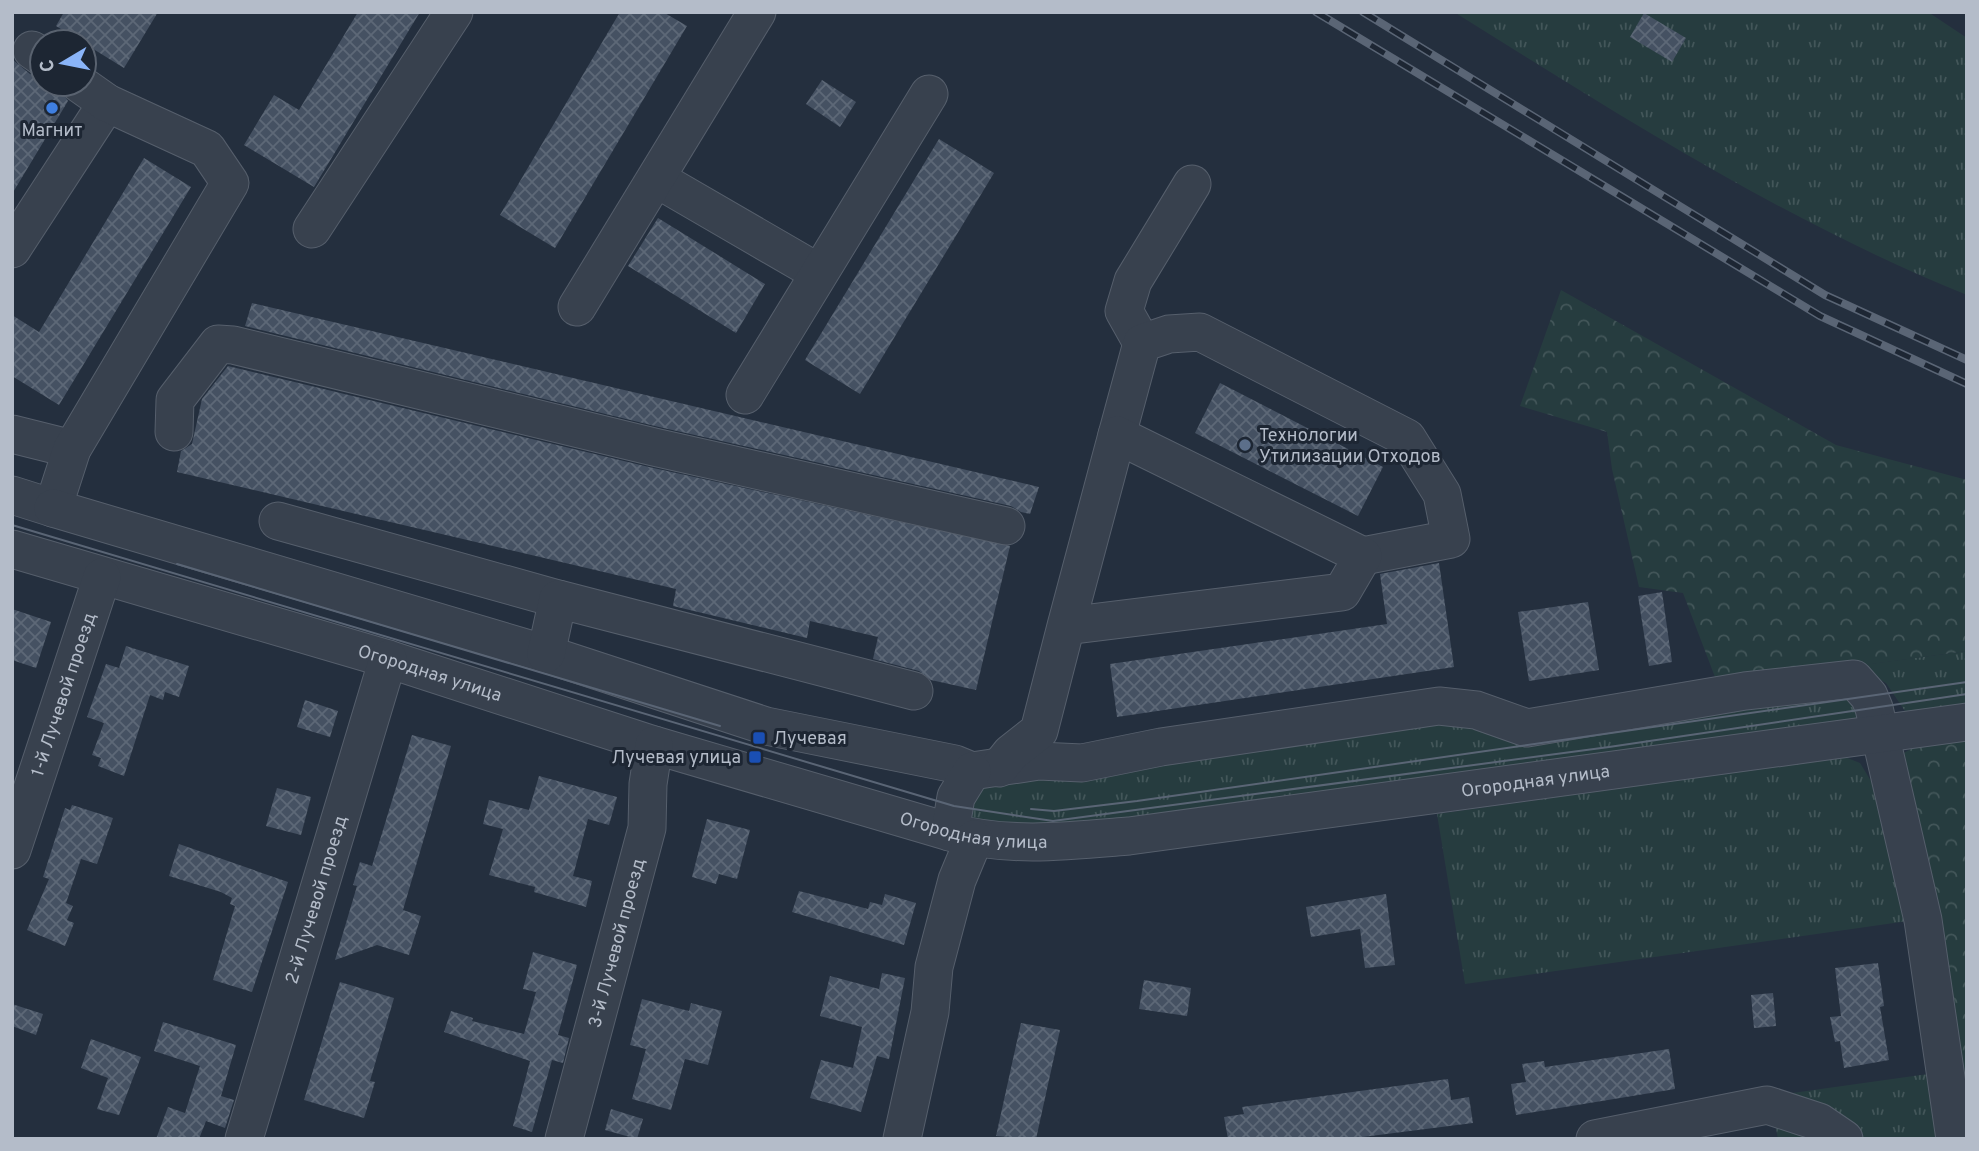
<svg xmlns="http://www.w3.org/2000/svg" width="1979" height="1151" font-family="Overpass,sans-serif">
<style>
.grass{fill:url(#grass-tufts)}
.forest{fill:url(#forest-crowns)}
.building{fill:url(#building-cross-hatch)}
.lines{fill:none;stroke-linecap:round;stroke-linejoin:round}
.minor-casing{stroke:#565f6c;stroke-width:39}
.minor{stroke:#38414e;stroke-width:37}
.tram{stroke:#5a6575;stroke-width:2}
.rail-casing{stroke:#5a6575;stroke-width:8}
.rail{stroke:#1d2633;stroke-width:5;stroke-dasharray:16;stroke-linecap:butt}
.shop-dot{fill:#3f7fe0;stroke:#1d2633;stroke-width:2.5}
.service-dot{fill:#5c6f8a;stroke:#1d2633;stroke-width:2.5}
.transit-dot{fill:#1a4fb4;stroke:#1d2633;stroke-width:2.5}
.labels{text-anchor:middle;stroke-width:6;stroke-linejoin:round;paint-order:stroke}
.poi-label{font-size:18px;fill:#b4bcc9;stroke:#1d2633;text-anchor:start}
.street-label{font-size:18px;fill:#b4bcc9;stroke:#1d2633}
</style>
<defs>
<pattern id="grass-tufts" width="24" height="20" patternUnits="userSpaceOnUse" patternTransform="scale(1.75)"><rect width="24" height="20" fill="#263c3f"/><path d="M3 7l-1-3M5 7V3M7 7l1-3M15 17l-1-3M17 17v-4M19 17l1-3" fill="none" stroke="#435659"/></pattern>
<pattern id="forest-crowns" width="20" height="18" patternUnits="userSpaceOnUse" patternTransform="scale(1.75)"><rect width="20" height="18" fill="#263c3f"/><path d="M2 6a3 3 0 1 1 6 0M12 15a3 3 0 1 1 6 0" fill="none" stroke="#435659"/></pattern>
<pattern id="building-cross-hatch" width="8" height="8" patternUnits="userSpaceOnUse" patternTransform="scale(1.75)"><rect width="8" height="8" fill="#455162"/><path d="M0 0l8 8M0 8l8-8" fill="none" stroke="#5d6877"/></pattern>
</defs>
<rect width="100%" height="100%" fill="#242f3e"/>
<!-- grass -->
<g class="grass">
<path d="M1454,12H1928L1967,38V295C1786,222 1619,115 1454,12Z"/>
<path d="M1967,651V706L1907,714L1886,683L1855,666Z"/>
<path d="M1839,691L1870,719L1127,823C1083,826 1002,841 966,813L974,792L1004,774L1440,715Z"/>
<path d="M1845,757L1860,763L1871,781L1908,921L1465,984L1437,814Z"/>
<path d="M1935,1073L1946,1139H1778L1770,1096Z"/>
</g>
<!-- forest -->
<g class="forest">
<path d="M1561,290L1836,445L1967,480V651L1718,685L1683,593L1639,587L1612,469L1607,432L1520,406Z"/>
<path d="M1967,738V1088L1962,1089L1902,754L1918,745Z"/>
</g>
<!-- building -->
<g class="building">
<path d="M64,12H158L124,68L56,26Z"/>
<path d="M358,12H420L314,187L244,145L274,95L299,110Z"/>
<path d="M620,12H663L687,26L555,248L500,215Z"/>
<path d="M1644,13L1686,38L1672,62L1630,37Z"/>
<path d="M12,59L30,74L42,78V84H53L60,88L68,101L12,194Z"/>
<path d="M822,80L856,102L840,127L806,104Z"/>
<path d="M939,139L994,173L860,394L805,360Z"/>
<path d="M144,158L191,187L59,405L12,376V315L39,332Z"/>
<path d="M658,218L765,284L736,333L628,266Z"/>
<path d="M252,303L1039,487L1030,514L1021,512L1011,506L659,427L245,326Z"/>
<path d="M228,366L649,467L1010,546L976,690L931,680L919,671L873,659L878,637L810,621L807,638L673,606L676,589L177,472L181,451L192,444L202,399Z"/>
<path d="M1220,383L1383,467L1358,516L1195,433Z"/>
<path d="M1439,563L1454,667L1117,717L1110,664L1387,624L1380,574Z"/>
<path d="M1662,592L1672,662L1649,666L1638,596Z"/>
<path d="M1588,602L1599,670L1529,681L1518,612Z"/>
<path d="M12,609L51,622L36,668L12,660Z"/>
<path d="M126,646L189,666L179,697L165,692L163,700L150,695L124,776L98,766L101,758L92,755L104,723L87,717L106,664L119,668Z"/>
<path d="M305,700L338,711L330,737L297,727Z"/>
<path d="M412,735L451,746L403,910L421,916L409,955L377,945L335,960L357,886L353,885L360,862L372,866Z"/>
<path d="M539,776L617,797L609,825L588,819L573,876L592,881L586,907L534,892L535,887L489,875L503,829L483,824L489,800L529,810Z"/>
<path d="M277,788L311,797L301,835L266,826Z"/>
<path d="M72,805L113,818L97,864L81,859L66,903L73,906L67,920L74,923L65,946L27,930L49,879L43,877L65,808L70,810Z"/>
<path d="M707,819L750,830L737,879L719,874L716,884L692,877Z"/>
<path d="M179,844L288,882L252,992L213,980L235,906L230,904L232,898L221,892L169,876Z"/>
<path d="M799,891L868,909L870,902L882,905L885,894L916,903L904,945L792,912Z"/>
<path d="M1386,894L1395,965L1365,968L1360,929L1311,937L1306,907Z"/>
<path d="M533,952L577,965L558,1035L569,1038L563,1063L552,1060L532,1132L513,1126L530,1061L444,1032L451,1011L473,1018L472,1021L524,1034L536,992L523,989Z"/>
<path d="M1878,963L1884,1006L1880,1007L1889,1060L1844,1068L1840,1041L1835,1042L1830,1017L1841,1016L1835,968Z"/>
<path d="M882,973L905,978L889,1059L877,1056L861,1112L810,1098L821,1060L853,1068L862,1027L820,1016L830,976L879,989Z"/>
<path d="M1144,980L1191,988L1187,1016L1139,1009Z"/>
<path d="M340,982L394,998L370,1081L375,1082L364,1118L304,1100Z"/>
<path d="M1773,993L1776,1026L1754,1028L1751,995Z"/>
<path d="M642,999L689,1011L691,1003L722,1011L708,1065L685,1059L671,1110L632,1099L646,1049L630,1045Z"/>
<path d="M12,1004L43,1014L36,1035L12,1026Z"/>
<path d="M163,1022L236,1045L221,1096L234,1100L225,1128L206,1121L199,1139H156L168,1107L185,1113L200,1066L154,1051Z"/>
<path d="M1021,1023L1060,1030L1036,1139L996,1136Z"/>
<path d="M91,1039L141,1057L119,1115L97,1109L108,1078L81,1068Z"/>
<path d="M1669,1049L1675,1089L1516,1115L1511,1084L1526,1082L1522,1064L1544,1061L1545,1067Z"/>
<path d="M1448,1079L1451,1100L1469,1097L1473,1123L1347,1139H1228L1224,1117L1244,1114L1242,1107Z"/>
<path d="M611,1109L643,1119L637,1139L605,1130Z"/>
</g>
<g class="lines">
<defs>
<g id="minor">
<path d="M32,50L42,57"/>
<path d="M657,179L819,273"/>
<path d="M312,229L454,12"/>
<path d="M12,249L107,103"/>
<path d="M577,307L757,12"/>
<path d="M1142,343L1124,311L1133,281L1192,184"/>
<path d="M745,395L929,94"/>
<path d="M174,432L175,400L218,344L233,345L654,447L1006,526"/>
<path d="M12,434L72,449"/>
<path d="M1117,435L1142,343L1169,334L1200,332L1407,438L1442,494L1451,539L1363,556"/>
<path d="M12,495L53,508L72,449L230,183L207,149L107,103L80,84"/>
<path d="M53,508L546,654L766,726L955,764L972,771L1039,761L1082,763L1161,747L1439,706L1476,710L1527,728L1745,691L1854,679L1869,696L1874,708L1923,920L1955,1139"/>
<path d="M278,521L558,599"/>
<path id="s1" d="M12,549L388,659L654,745L950,832C1010,848 1069,841 1129,836L1967,722"/>
<path d="M546,654L558,599L914,691"/>
<path d="M999,768L1011,753L1039,731L1066,626L1342,592L1363,556L1117,435L1066,626"/>
<path d="M950,832L956,797L972,771"/>
<path id="s2" d="M12,850L102,577"/>
<path id="s3" d="M244,1139L388,659"/>
<path id="s4" d="M564,1139L647,828L648,784L654,745"/>
<path d="M902,1139L930,1012L934,967L957,880L974,839"/>
<path d="M1595,1139L1767,1105L1819,1122L1844,1139"/>
</g>
</defs>
<!-- minor casing -->
<use href="#minor" class="minor-casing"/>
<!-- minor -->
<use href="#minor" class="minor"/>
<!-- tram -->
<g class="tram">
<path d="M12,525L954,806L1053,821L1609,747L1967,694"/>
<path d="M177,564L720,726"/>
<path d="M1031,809L1054,811L1137,801L1967,682"/>
</g>
<defs>
<g id="rail">
<path d="M1316,12L1820,316L1967,384"/>
<path d="M1363,12L1825,295L1967,360"/>
</g>
</defs>
<!-- rail casing -->
<use href="#rail" class="rail-casing"/>
<!-- rail -->
<use href="#rail" class="rail"/>
</g>
<!-- markers -->
<circle class="shop-dot" cx="52" cy="108" r="7"/>
<circle class="service-dot" cx="1245" cy="445" r="7"/>
<g class="transit-dot">
<rect x="752" y="731" width="14" height="14" rx="3.5"/>
<rect x="748" y="750" width="14" height="14" rx="3.5"/>
</g>
<g class="labels">
<!-- poi labels -->
<g class="poi-label">
<text x="52" y="136" text-anchor="middle">Магнит</text>
<text x="1259" y="441">Технологии<tspan x="1259" dy="21">Утилизации Отходов</tspan></text>
<text x="773" y="744">Лучевая</text>
<text x="741" y="763" text-anchor="end">Лучевая улица</text>
</g>
<!-- street labels -->
<g class="street-label">
<text dy="6" stroke="none"><textPath href="#s1" startOffset="436">Огородная улица</textPath></text>
<text dy="6" stroke="none"><textPath href="#s2" startOffset="164">1-й Лучевой проезд</textPath></text>
<text dy="6" stroke="none"><textPath href="#s1" startOffset="1570">Огородная улица</textPath></text>
<text dy="6" stroke="none"><textPath href="#s1" startOffset="1003">Огородная улица</textPath></text>
<text dy="6" stroke="none"><textPath href="#s3" startOffset="250">2-й Лучевой проезд</textPath></text>
<text dy="6" stroke="none"><textPath href="#s4" startOffset="203">3-й Лучевой проезд</textPath></text>
</g>
</g>
<!-- border -->
<rect width="1979" height="1151" fill="none" stroke="#b4bcc9" stroke-width="28"/>
<!-- north arrow -->
<g transform="translate(63 63) rotate(260)"><circle r="33" fill="#1d2633" stroke="#59626f" stroke-width="2"/>
<path d="M0-5L12 26L0 18L-12 26Z" fill="#8ab4f8"/>
<text y="-10" font-size="19" font-weight="bold" text-anchor="middle" fill="#b4bcc9">С</text>
</g>
</svg>
